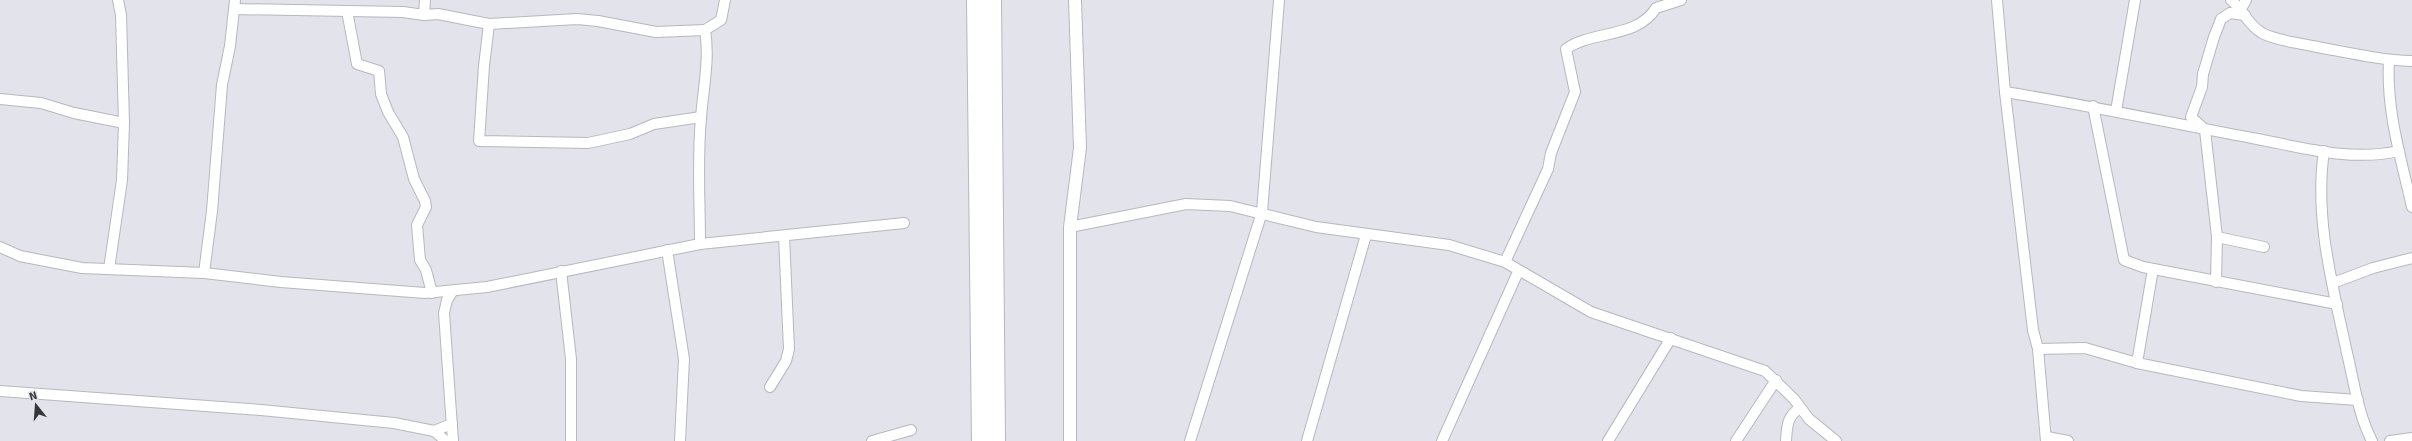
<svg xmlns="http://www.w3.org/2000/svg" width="2412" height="441" font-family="Signika,sans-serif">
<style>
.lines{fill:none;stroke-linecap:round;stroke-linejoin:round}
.minor-casing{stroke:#b7b7c0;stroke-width:12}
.tertiary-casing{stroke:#b7b7c0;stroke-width:14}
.motorway-casing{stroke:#b7b7c0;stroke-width:20}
.minor{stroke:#fff;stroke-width:10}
.tertiary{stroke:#fff;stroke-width:12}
.motorway{stroke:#fff;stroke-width:18}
</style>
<rect width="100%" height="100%" fill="#e3e3ec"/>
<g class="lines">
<defs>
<g id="minor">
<path d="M425,0L424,15L438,14L489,24L484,66L479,141L588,143L630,134L654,124L701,117"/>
<path d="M1997,0L2005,92L2033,330L2038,349L2046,441"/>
<path d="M2231,0C2243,10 2248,25 2262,33C2277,41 2296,42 2312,46C2346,52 2378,60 2412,61"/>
<path d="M234,9L403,12L424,15"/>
<path d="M2241,9L2246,0"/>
<path d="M347,11L357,64L379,71L381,94L388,112L403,137L414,179L425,201L426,207L417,225L420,260L426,270L432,293"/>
<path d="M489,24L577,19L598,21L656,32L705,30"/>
<path d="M2389,60C2386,111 2401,158 2412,207"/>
<path d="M2005,92C2088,105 2170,123 2252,138C2301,147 2350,162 2399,151"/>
<path d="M0,99L41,103L74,113L124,123"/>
<path d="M2093,106L2124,260L2143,267L2337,304"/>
<path d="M2116,111L2135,0"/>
<path d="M2324,151C2314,219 2333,287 2347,353C2354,382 2358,414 2372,441"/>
<path d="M1070,227L1186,204L1230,206L1316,227L1449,245L1472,252L1505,262L1591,312L1765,371L1794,399L1809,419L1836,441"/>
<path d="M2217,237L2264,247"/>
<path d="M700,244C700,202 697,160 701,118C703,89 710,59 705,30L721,20L725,0"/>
<path d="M0,247L20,256L82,268L204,273L281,282L425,293L487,287L700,244L904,223"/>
<path d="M667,250L684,359L680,441"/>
<path d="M1505,262L1548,169L1551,153L1575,92L1566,49C1592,30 1637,39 1656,8L1681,0"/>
<path d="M109,269L122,180L124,123L121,15L118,0"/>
<path d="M561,271L571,359V441"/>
<path d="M204,273L212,211L222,85L230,46L235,0"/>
<path d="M2216,282L2217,237L2205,130L2191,117L2202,87L2203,74L2214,37L2221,19L2230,13L2245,15"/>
<path d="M2333,283L2373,268L2412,258"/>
<path d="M452,292L447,300L444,313L453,441"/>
<path d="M2038,349L2085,348L2137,363L2301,396L2358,400"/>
<path d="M2137,363L2153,269"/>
<path d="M770,387L786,361L789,349L784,236"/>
<path d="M0,391L261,410L394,423L434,431L452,424"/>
<path d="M434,431L446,441"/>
<path d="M2047,437L2068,441"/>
<path d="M872,441L911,430"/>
<path d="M1190,441L1262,212L1279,0"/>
<path d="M1307,441L1366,235"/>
<path d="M1442,441L1518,272"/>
<path d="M1608,441L1671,338"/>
<path d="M1736,441L1776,380"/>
<path d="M1786,441C1787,426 1787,416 1800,408"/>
<path d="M2390,441L2412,438"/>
</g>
<path id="tertiary" d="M1070,441V227L1080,148L1075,0"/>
<g id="motorway">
<path d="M976,0L981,441"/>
<path d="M992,0L996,441"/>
</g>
</defs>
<!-- minor casing -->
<use href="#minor" class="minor-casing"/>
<!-- tertiary casing -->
<use href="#tertiary" class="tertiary-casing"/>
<!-- motorway casing -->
<use href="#motorway" class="motorway-casing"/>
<!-- minor -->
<use href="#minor" class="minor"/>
<!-- tertiary -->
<use href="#tertiary" class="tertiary"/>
<!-- motorway -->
<use href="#motorway" class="motorway"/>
</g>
<!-- north arrow -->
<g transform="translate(36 405) rotate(343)" stroke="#e3e3ec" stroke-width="3" paint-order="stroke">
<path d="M0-3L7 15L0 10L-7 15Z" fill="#363539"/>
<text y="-6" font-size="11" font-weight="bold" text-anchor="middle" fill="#363539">N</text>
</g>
</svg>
